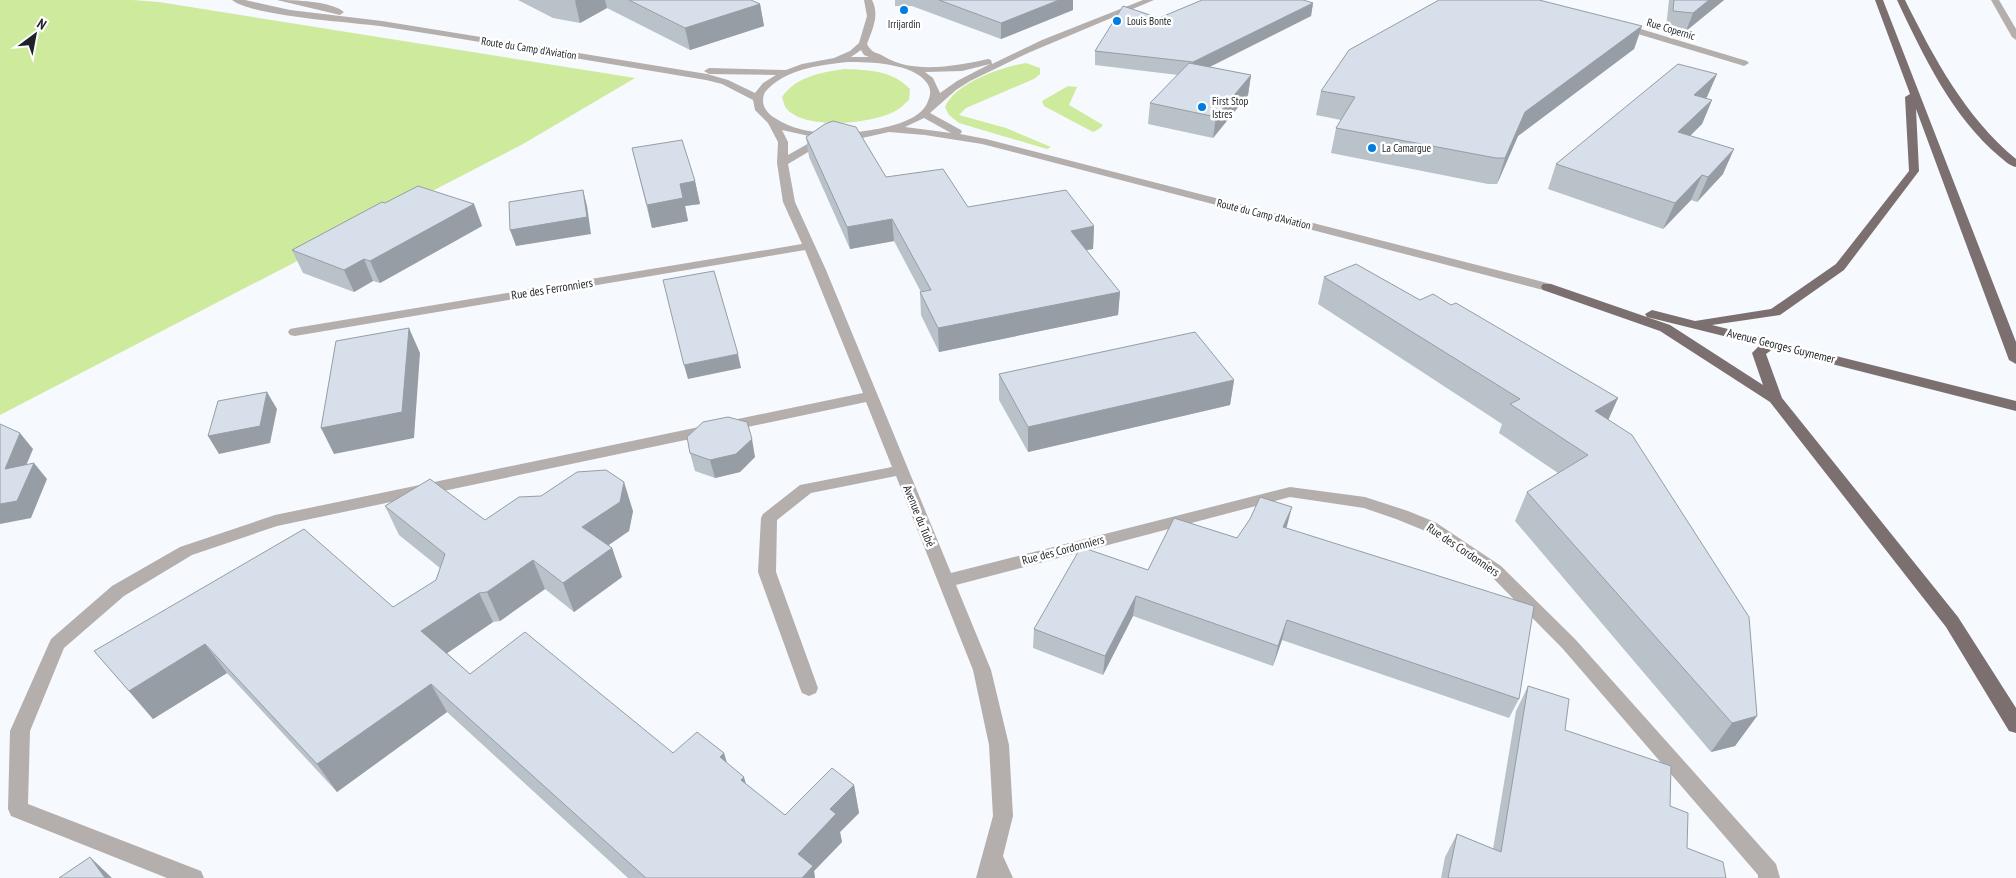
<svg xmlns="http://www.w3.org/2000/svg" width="2016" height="878" font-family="'PT Sans Narrow',sans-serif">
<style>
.green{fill:#ceea9c}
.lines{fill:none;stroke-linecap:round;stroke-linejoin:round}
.minor{fill:#b4aead;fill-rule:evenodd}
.major{fill:#7b6f6f;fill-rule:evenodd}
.wall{fill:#b9c1c9}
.shaded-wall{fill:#969da4}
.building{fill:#d7e0ea;stroke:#969da4}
.poi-dot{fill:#017ce3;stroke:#fff;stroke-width:2}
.labels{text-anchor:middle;stroke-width:5;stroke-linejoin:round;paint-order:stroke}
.far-poi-label{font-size:11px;fill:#1f2226;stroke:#fff;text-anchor:start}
.far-street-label{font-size:11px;fill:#1f2226;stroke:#fff}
.street-label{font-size:12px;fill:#1f2226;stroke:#fff}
</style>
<rect width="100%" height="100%" fill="#f6f9fd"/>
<!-- green -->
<g class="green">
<path d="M0,0H132L159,2L635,78L523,144L0,415Z"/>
<path d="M1026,63L1040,68V74L1034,79L966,108L959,115L1006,128L1051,147L1047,149L959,123L949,115L945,107C955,83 1002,67 1026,63Z"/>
<path d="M844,69C868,70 892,70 910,89L909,100C905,103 901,108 897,110C875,124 804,131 786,108C784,105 783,100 782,97C797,76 820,73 844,69Z"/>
<path d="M1068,86L1077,87L1069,105L1103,125L1099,129L1093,132L1044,106L1042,101Z"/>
</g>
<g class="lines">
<!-- minor -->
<g class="minor">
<path d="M232,0H245L290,10L382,21L707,74L728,80L755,93L763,83L776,75L709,74L704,71L709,68L786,70L802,64L834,58L850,51L859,43L867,16L864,0H872C880,15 872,30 867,44C873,55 876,51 885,57C913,74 957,66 988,59L991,60L992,64L1042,40L1143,0H1154L1028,53L970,81L956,90L930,113L961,130L962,132L960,134L986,139L1551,284L1553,287L1551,290H1543L982,144L925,135L889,132L862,138L830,139L788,164L795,202L826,270L951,573L1290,487L1365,497L1408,511L1435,522L1501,566L1575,639L1776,864L1780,878H1758V875L1563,649L1489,574L1423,530L1396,519L1364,508L1290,497L956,585L991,670L1009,745L1013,816L1003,856L1013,878H976L993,816L989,745L973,670L896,476L811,493L777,520L776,572L818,688L816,693L809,696L802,693L800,688L758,572L761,518L763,514L800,485L892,467L866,402L277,526L192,555L124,596L64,648L30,731L28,804L201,871L204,878H167L11,816L8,809L10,731L51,639L112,586L180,547L275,515L863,393L805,250L295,336L290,335L288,332L290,329L295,328L802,244L783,202L777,163L778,142L768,123L755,110L753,100L722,84L706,80C598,62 489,43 380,26C350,22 252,16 232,0ZM861,50L864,55L869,57H851ZM848,62C870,62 913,63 927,83C931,89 931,94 928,101C920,128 853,134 829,133C809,132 791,129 775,118C765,112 760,103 765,92C785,69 819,65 848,62ZM990,64L957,81L940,93L933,78L925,72L962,71ZM924,118L951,133L905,127ZM782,130L818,138L788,155V142Z"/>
<path d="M277,0C295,0 330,1 344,12L340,15Z"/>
<path d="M1991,0H1999L2016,29V40L2012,37Z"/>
<path d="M1621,23L1747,61L1749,63L1744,66L1741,65L1618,28V24Z"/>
</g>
<!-- major -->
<g class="major">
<path d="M1875,0H1883L2016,342V364L2009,360L1916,109L1919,171L1844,270L1780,315L1712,325L2016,401V411L1773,349L1766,354L1782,398L1958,617L2016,708V733L2009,731L1946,627L1770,402L1660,331L1543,290L1541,287L1543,284H1551L1670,325L1763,385L1752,353L1760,345L1647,317L1645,314L1652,310L1695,321L1771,309L1836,264L1909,171L1905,97L1910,94Z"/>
<path d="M1897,0H1905C1934,58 1965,117 2016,159V167C2010,166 2005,161 2000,157C1952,117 1923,55 1897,0Z"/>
</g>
</g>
<!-- wall -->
<g class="wall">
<path d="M518,0H751L760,4L764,26L690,50L607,8L580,23L553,18Z"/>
<path d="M895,0H1073V10L1001,39L912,6H895Z"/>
<path d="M1669,0H1724L1686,31L1666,28Z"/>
<path d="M1313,3L1311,16L1210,67L1251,75L1248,95L1213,138L1148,124L1150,103L1178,75L1095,65V51L1159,18Z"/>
<path d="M1642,26L1634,49L1518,136L1497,184H1488L1331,153L1336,128L1341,120L1316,115L1321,91Z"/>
<path d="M1717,74L1706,98L1712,100L1702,124L1690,136L1723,174L1697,202L1691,200L1663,229L1548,189L1556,164Z"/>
<path d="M806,137L886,177L968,207L1094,226L1093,249L1086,250L1120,292L1118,315L939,352L921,315L920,292H921L894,241L850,249L809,157Z"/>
<path d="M632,148L695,181L700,204L685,206L688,221L652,228Z"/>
<path d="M385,203L474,204L482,226L380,283L373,281L354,292L303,273L292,250Z"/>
<path d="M1324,277L1420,300L1451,305L1618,398L1608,420L1757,716L1735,746L1711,752L1515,521L1527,492L1558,473L1499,433L1502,424L1318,304Z"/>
<path d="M999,374L1234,380L1230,405L1028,452L999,400Z"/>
<path d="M690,453L755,457L740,472L715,478L695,471Z"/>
<path d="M385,506L485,520L633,511L629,531L608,545L612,548L622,577L574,612L545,589L500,621L493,622L447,653L470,674L673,753H724L727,763L746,784L785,815L854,785L859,813L840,832L842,842L814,871L815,878H628L447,712L337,792L227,673L153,719L94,651L393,607L436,580L440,568L399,535Z"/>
<path d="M1287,526L1286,528L1519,699L1509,718L1282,640L1273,666L1133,616L1103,675L1033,648L1034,629L1148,570L1237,538Z"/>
<path d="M1528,686L1565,730L1670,806L1687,848L1726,878H1441L1445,857L1457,834L1493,849L1516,711Z"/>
</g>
<!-- shaded-wall -->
<g class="shaded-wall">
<path d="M576,0H605L607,8L580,23L575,1Z"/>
<path d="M1059,0H1073V10L1001,39V23Z"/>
<path d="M1709,0H1724L1686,31L1693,13Z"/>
<path d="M1313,3L1311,16L1191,76L1193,62Z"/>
<path d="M760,4L764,26L690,50L685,28Z"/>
<path d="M1642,26L1634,49L1518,136L1497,184L1505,158L1525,112Z"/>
<path d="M1717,74L1707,97L1684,119L1694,95Z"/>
<path d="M1251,75L1248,95L1213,138L1216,117Z"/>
<path d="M1712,100L1702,124L1668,157L1678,132Z"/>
<path d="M1734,149L1723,174L1697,202L1708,177Z"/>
<path d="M1702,175L1691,200L1663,229L1675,203Z"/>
<path d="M695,181L700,204L685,206L688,221L652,228L647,205L680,184Z"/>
<path d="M583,190L587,206L591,234L516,246L510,230Z"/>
<path d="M474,204L482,226L380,283L370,261Z"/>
<path d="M892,219L894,241L850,249L847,227Z"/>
<path d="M1094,226L1093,249L1070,253L1071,231Z"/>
<path d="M364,259L373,281L354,292L344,270Z"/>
<path d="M1120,292L1118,315L939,352L938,328Z"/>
<path d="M409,328L420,353L414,438L334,454L321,428Z"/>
<path d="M738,354L741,368L688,379L684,365Z"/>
<path d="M1234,380L1230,405L1028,452V427Z"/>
<path d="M267,392L277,409L270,443L219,454L208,436Z"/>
<path d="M1618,398L1605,427L1595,411Z"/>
<path d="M20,433L33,449L18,485L5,469Z"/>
<path d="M752,439L755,457L740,472L715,478L710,460Z"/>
<path d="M34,463L47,479L31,518L0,524V504Z"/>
<path d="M624,482L633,511L629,531L593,556L582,527Z"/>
<path d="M1292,507L1287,526L1279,547L1283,527Z"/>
<path d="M612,548L622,577L574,612L563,583Z"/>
<path d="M533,560L545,589L500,621L487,592Z"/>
<path d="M479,593L493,622L437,660L421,631Z"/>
<path d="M1136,596L1133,616L1103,675L1105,656Z"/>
<path d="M1287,620L1282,640L1273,666L1278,646Z"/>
<path d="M205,644L227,673L153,719L129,691Z"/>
<path d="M431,684L447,712L337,792L317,764Z"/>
<path d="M1757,716L1735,746L1711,752L1732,723Z"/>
<path d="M724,753L732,781L720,757Z"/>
<path d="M744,777L752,805L741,780Z"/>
<path d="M854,785L859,813L840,832L842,842L814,871L815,878H802L798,854L830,809Z"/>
<path d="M90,857L112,878H105Z"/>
</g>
<!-- building -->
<g class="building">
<path d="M629,0H751L760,4L685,28Z"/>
<path d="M939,0H1059L1001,23Z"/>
<path d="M1202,0H1303L1313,3L1193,62L1095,51L1123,6L1159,18Z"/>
<path d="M1439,0H1539L1642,26L1525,112L1505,158H1496L1336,128L1355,97L1321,91L1349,50Z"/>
<path d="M1674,0H1709L1693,13L1673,11Z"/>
<path d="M1189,63L1251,75L1216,117L1150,103Z"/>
<path d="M1678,64L1717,74L1694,95L1712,100L1678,132L1734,149L1708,177L1702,175L1675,203L1556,164Z"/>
<path d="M833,121L856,127L886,177L943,169L968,207L1066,190L1094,226L1071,231L1120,292L938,328L920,292L931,290L892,219L847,227L806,137L825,124Z"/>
<path d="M682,140L695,181L680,184L683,198L647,205L632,148Z"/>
<path d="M418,186L474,204L370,261L364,259L344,270L292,250L382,202L385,203Z"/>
<path d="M583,190L587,217L510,230L509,202Z"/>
<path d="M1356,264L1420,300L1433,294L1451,305L1456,303L1618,398L1595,411L1632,435L1749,617L1757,716L1732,723L1527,492L1588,455L1510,404L1520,399L1324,277Z"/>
<path d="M714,271L738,354L684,365L663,280Z"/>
<path d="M409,328L402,412L321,428L336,341Z"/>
<path d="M1195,332L1234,380L1028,427L999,374Z"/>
<path d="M267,392L260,426L208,436L218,401Z"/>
<path d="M728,417L747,422L752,439L736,454L710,460L690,453L687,437L703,422Z"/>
<path d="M0,424L20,433L5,469L34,463L17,501L0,504Z"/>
<path d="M606,470L624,482L620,502L582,527L612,548L563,583L533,560L487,592L479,593L421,631L470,674L525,632L673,753L697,732L724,753L720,757L744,777L741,780L785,815L832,768L854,785L830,809L836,814L798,854L813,866L802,878H646L431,684L317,764L205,644L129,691L94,651L304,529L393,607L436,580L445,554L385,506L430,479L485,520L519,497L541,496L577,472Z"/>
<path d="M1260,497L1292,507L1283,527L1534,606L1519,699L1287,620L1278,646L1136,596L1105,656L1034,629L1081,547L1148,570L1174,518L1237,538L1250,519Z"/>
<path d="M1528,686L1569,699L1565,730L1671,766L1670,806L1688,813L1687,848L1723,862L1726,878H1448L1457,834L1501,852Z"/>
<path d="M90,857L105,878H59Z"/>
</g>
<!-- markers -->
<g class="poi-dot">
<circle cx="904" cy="10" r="5"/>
<circle cx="1117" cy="21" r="5"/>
<circle cx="1202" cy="107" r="5"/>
<circle cx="1372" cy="148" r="5"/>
</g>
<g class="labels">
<!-- far-poi labels -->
<g class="far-poi-label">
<text x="1127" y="25">Louis Bonte</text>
<text x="904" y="28" text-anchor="middle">Irrijardin</text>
<text x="1212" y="105">First Stop<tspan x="1212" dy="13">Istres</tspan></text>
<text x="1382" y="152">La Camargue</text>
</g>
<!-- far-street labels -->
<g class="far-street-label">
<text transform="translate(1671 29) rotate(17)" y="4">Rue Copernic</text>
<text transform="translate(529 48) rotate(9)" y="4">Route du Camp d'Aviation</text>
<text transform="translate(1264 214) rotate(14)" y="4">Route du Camp d'Aviation</text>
</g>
<!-- street labels -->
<g class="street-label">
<text transform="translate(552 289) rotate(-9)" y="4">Rue des Ferronniers</text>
<text transform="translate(1781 346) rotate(14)" y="4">Avenue Georges Guynemer</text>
<text transform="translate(919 516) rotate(68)" y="4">Avenue du Tubé</text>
<text transform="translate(1063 550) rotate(-15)" y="4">Rue des Cordonniers</text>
<text transform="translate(1463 550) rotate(34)" y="4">Rue des Cordonniers</text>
</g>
</g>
<!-- north arrow -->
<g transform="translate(35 35) rotate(32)" stroke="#ffffff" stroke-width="4" paint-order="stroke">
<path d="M0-4L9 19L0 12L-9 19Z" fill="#1f2226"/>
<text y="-8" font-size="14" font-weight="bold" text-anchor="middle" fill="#1f2226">N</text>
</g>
</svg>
